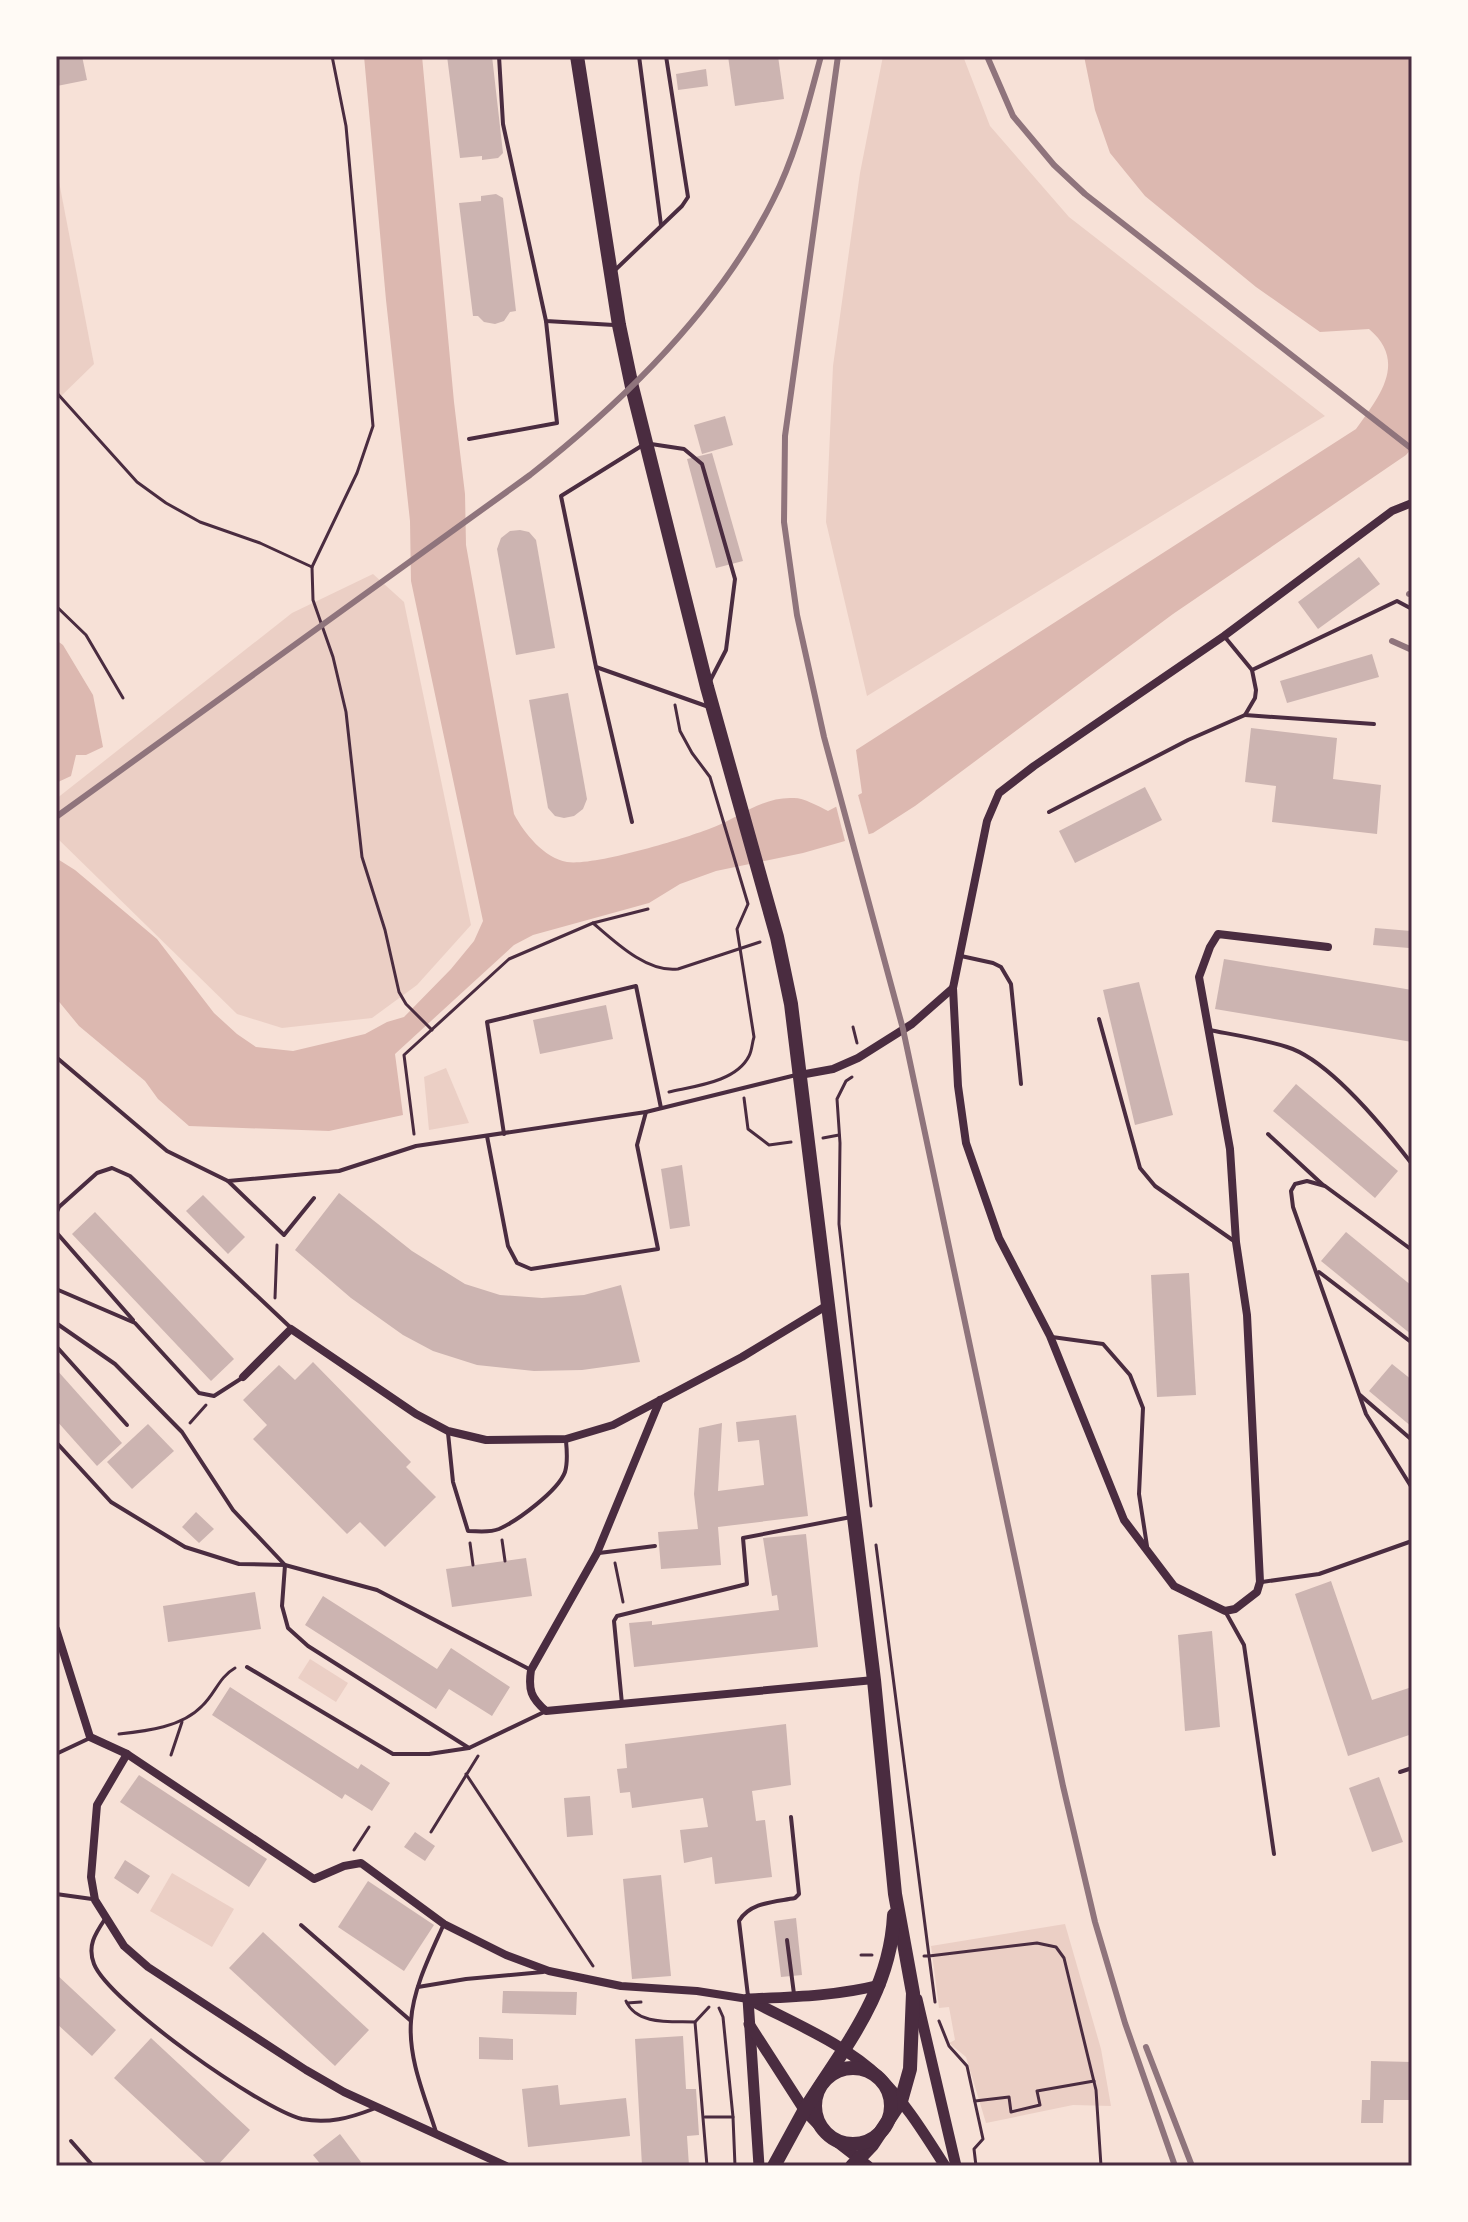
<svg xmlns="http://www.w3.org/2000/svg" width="1468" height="2222" viewBox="0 0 1468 2222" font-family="'Work Sans',sans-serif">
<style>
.green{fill:#ebcfc5}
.water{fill:#dcb8b0}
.pier{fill:#f7e1d7}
.building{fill:#ccb4b1}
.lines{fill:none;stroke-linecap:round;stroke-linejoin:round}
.path{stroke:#4a2c40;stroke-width:3}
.service{stroke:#4a2c40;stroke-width:4}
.minor{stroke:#4a2c40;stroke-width:8}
.tertiary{stroke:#4a2c40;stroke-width:11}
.primary{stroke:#4a2c40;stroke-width:14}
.rail{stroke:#8f747c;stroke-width:6}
.neatline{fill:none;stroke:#4a2c40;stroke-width:3}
</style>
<rect width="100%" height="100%" fill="#f7e1d7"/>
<!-- green -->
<g class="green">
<path d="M883,56H963L990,126L1069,217L1325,416L867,696L826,522L833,366L860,173Z"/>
<path d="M56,166L94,364L56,401Z"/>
<path d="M373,574L404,602L471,925L417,985L372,1018L282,1028L237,1014L56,837V799L292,613Z"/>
<path d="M446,1068L469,1123L429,1130L424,1077Z"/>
<path d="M310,1659L348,1683L336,1702L298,1678Z"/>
<path d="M172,1873L234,1909L212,1947L150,1911Z"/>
<path d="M1065,1924L1101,2049L1111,2106L1073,2105L986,2123L966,2057L949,2043L955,2040L949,2007L939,2008L931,1946Z"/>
</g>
<!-- water -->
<g class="water">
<path d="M364,56H422L454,402L465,494L466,545L514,814C524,833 544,858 567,862C594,866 680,840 709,829C737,819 762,796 794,798C804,798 818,806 828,811L862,793L856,750L1356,429C1379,397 1408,362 1369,329L1320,332L1256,287L1145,196L1110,153L1095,110L1084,56H1412V448L1406,455L1173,614L915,806L873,833L803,853L716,871L680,884L649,903L533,935L514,945L395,1054L403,1115L329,1131L189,1126L158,1099L145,1081L79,1026L56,998V858L75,870L157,939L214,1013L237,1034L256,1047L293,1051L365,1034L387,1022L404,1017L451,969L474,941L483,921L411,581L410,521L386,300Z"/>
<path d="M56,640L63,645L93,695L103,747L86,755H76L71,776L56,783Z"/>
</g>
<!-- pier -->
<path class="pier" d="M857,791L870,839L846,845L835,802Z"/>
<!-- building -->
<g class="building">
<path d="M56,56H82L87,80L57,86Z"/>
<path d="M447,56H492L503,153L498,158L482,160V156L460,158Z"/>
<path d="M728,56H778L784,99L735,106Z"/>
<path d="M706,69L708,86L678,90L676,74Z"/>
<path d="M496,194L503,198L516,311L510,312L504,321L495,324L484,322L478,316H473L459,203L481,201V196Z"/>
<path d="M725,416L733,445L702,454L694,425Z"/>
<path d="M712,453L743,561L716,568L687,459Z"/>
<path d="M520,530L529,532L536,540L555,648L516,655L497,549L501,538L510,531Z"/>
<path d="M1359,557L1380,584L1318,629L1298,602Z"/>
<path d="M1372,654L1379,677L1287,703L1280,681Z"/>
<path d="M568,693L587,799L583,809L574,816L564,818L555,816L548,808L529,700Z"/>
<path d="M1251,728L1337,738L1333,779L1381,785L1377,834L1272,822L1276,786L1245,782Z"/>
<path d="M1145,787L1162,820L1075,863L1059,831Z"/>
<path d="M1375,928L1411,931L1409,948L1373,945Z"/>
<path d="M1224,959L1412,990V1042L1215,1009Z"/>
<path d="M1139,982L1173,1115L1135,1125L1103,990Z"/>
<path d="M606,1005L613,1039L540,1054L533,1020Z"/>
<path d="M1296,1084L1398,1171L1375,1198L1273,1111Z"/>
<path d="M682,1165L690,1226L670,1229L661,1169Z"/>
<path d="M339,1193L412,1251L465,1284L500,1295L542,1298L584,1295L621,1285L640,1362L582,1370L534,1371L477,1365L433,1351L403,1335L351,1298L295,1250Z"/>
<path d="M203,1195L245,1237L228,1254L186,1211Z"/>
<path d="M95,1212L234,1359L211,1381L72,1234Z"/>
<path d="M1346,1232L1412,1286V1335L1321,1261Z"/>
<path d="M1189,1273L1196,1395L1157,1397L1151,1275Z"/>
<path d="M313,1362L411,1462L406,1467L436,1497L385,1547L360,1522L347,1534L253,1439L267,1425L243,1400L279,1365L295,1380Z"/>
<path d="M1392,1364L1412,1380V1427L1369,1391Z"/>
<path d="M56,1369L122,1443L97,1466L56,1420Z"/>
<path d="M796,1415L808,1516L718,1527L721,1565L661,1569L658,1532L698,1529L694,1494L699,1428L722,1423L718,1491L764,1485L759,1440L738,1442L736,1422Z"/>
<path d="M148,1424L174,1451L132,1489L107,1462Z"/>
<path d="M196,1512L214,1529L199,1543L182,1527Z"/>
<path d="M806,1534L818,1647L634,1667L629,1623L652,1621V1625L779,1610L777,1595L772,1596L763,1538Z"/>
<path d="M526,1558L532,1596L452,1607L446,1569Z"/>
<path d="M1331,1581L1372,1700L1412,1687V1734L1348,1756L1295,1594Z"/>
<path d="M255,1592L261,1629L168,1642L163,1606Z"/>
<path d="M323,1596L437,1669L451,1648L510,1687L492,1716L449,1689L436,1709L305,1625Z"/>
<path d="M1212,1631L1220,1727L1185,1731L1178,1635Z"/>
<path d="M230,1687L358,1769L361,1764L390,1783L372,1811L345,1794L342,1799L212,1715Z"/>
<path d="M786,1724L791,1785L752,1791L756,1821L765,1820L772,1877L715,1884L712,1857L684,1863L680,1830L708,1827L703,1798L632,1808L630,1792L620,1793L617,1769L627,1768L625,1744Z"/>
<path d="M139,1775L267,1859L249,1887L120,1802Z"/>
<path d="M1379,1777L1403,1842L1372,1852L1349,1788Z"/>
<path d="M590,1796L593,1835L567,1837L564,1798Z"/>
<path d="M415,1832L435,1846L425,1861L404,1847Z"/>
<path d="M125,1860L150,1876L138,1894L114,1878Z"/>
<path d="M661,1875L671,1976L632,1979L623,1879Z"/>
<path d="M368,1881L434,1925L404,1971L338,1927Z"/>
<path d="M796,1918L802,1975L781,1977L774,1921Z"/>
<path d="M263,1932L369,2030L335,2066L229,1968Z"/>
<path d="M56,1974L116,2030L92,2056L56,2023Z"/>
<path d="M503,1991L577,1992L576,2015L502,2013Z"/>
<path d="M683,2036L686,2089H696L699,2135L687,2136L689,2166H642L635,2039Z"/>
<path d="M479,2037L513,2039V2060L479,2059Z"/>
<path d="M151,2038L250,2130L217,2166H209L114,2078Z"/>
<path d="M1371,2061L1412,2062V2100H1384L1383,2123H1361L1362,2100H1370Z"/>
<path d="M558,2085L560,2105L626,2098L630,2136L528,2147L522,2089Z"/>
<path d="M340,2134L361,2162L356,2166H322L313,2155Z"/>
</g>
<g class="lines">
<!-- path -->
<g class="path">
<path d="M332,56L346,126L373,426L357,473L312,567L313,600L333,657L346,712L362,857L385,930L399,992L406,1004L432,1030"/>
<path d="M56,392L137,482L166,503L200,522L260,543L312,567"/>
<path d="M56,606L86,635L123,698"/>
<path d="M593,923L648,909"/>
<path d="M853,1027L857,1043"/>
<path d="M852,1077L846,1081L837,1099L840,1143L839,1224L871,1506"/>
<path d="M669,1092C695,1086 736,1082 749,1056C752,1051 752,1043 754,1037L737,929L748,904L710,777L692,753L680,731L675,705"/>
<path d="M744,1098L748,1129L769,1145L791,1142"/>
<path d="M414,1134L404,1055L509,959L593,923C615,942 647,973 678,969L760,942"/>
<path d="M823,1138L839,1135"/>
<path d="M275,1298L277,1245"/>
<path d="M190,1423L206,1405"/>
<path d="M502,1540L505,1561"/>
<path d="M470,1543L473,1565"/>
<path d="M876,1545L929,1956H924"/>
<path d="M615,1563L623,1602"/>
<path d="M119,1734C147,1731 182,1727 202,1706C215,1694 219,1677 235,1668"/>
<path d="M171,1755L182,1722"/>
<path d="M466,1774L593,1966"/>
<path d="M431,1832L478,1756"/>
<path d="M354,1850L369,1827"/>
<path d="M861,1955H872"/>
<path d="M626,2001C637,2026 672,2021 695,2022L707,2166"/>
<path d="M935,2002L929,1956L1037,1943L1056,1947L1064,1958L1096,2090L1101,2166"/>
<path d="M627,2003L641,2002"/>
<path d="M719,2008L723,2017L733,2117L735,2166"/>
<path d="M939,2021L949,2046L967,2066L983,2139L974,2149L976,2166"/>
<path d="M695,2022L709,2007"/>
<path d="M975,2101L1009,2097L1011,2112L1040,2105L1037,2091L1094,2081"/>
<path d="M705,2117H733"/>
</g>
<!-- service -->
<g class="service">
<path d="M499,56L503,124L546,321L614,325"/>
<path d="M639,56L661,225"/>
<path d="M613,272L682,206L688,197L666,56"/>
<path d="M469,439L557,423L546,321"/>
<path d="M651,444L684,449L702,464L735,579L726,650L710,681"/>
<path d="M643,445L561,496L596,667L709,707"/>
<path d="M1224,636L1252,670L1397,601L1412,609"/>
<path d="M596,667L632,822"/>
<path d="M1245,715L1374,724"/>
<path d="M1049,812L1188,740L1245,715L1255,698L1256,690L1252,670"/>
<path d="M961,956L993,963L1001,967L1011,984L1021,1084"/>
<path d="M1099,1019L1140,1168L1155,1186L1234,1241"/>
<path d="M1209,1030C1235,1035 1262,1039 1287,1047C1330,1060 1385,1129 1412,1164"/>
<path d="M56,1057L167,1151L228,1181L339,1171L416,1146L646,1112"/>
<path d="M504,1134L487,1022L636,986L661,1108"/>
<path d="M1268,1134L1323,1185"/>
<path d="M487,1136L508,1246L517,1263L531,1269L658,1249L637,1145L646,1112L796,1075"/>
<path d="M228,1181L284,1235L314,1198"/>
<path d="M56,1214L59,1207L97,1173L112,1168L130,1176L290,1327"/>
<path d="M56,1232L133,1320"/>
<path d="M1412,1250L1325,1186L1307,1181L1295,1184L1291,1191L1293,1207L1366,1414L1412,1488"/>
<path d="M1319,1272L1411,1342"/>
<path d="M56,1289L135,1323L199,1393L214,1396L242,1378"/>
<path d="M56,1323L115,1364L182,1432L233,1510L285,1565L282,1606L288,1628L308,1646L469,1748"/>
<path d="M1052,1337L1103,1344L1130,1375L1143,1408L1139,1494L1147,1546"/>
<path d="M56,1346L127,1425"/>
<path d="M1360,1395L1412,1440"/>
<path d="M448,1433L453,1482L468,1531C478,1531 489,1533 499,1529C517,1521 558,1491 565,1472C568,1462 567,1451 566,1441"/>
<path d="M56,1442L111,1502L185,1547L239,1564L285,1565L377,1590L529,1669"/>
<path d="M599,1553L655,1546"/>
<path d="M1262,1582L1319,1574L1412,1541"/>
<path d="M1225,1611L1244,1645L1274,1854"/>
<path d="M247,1667L393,1754H429L469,1748L544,1712"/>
<path d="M622,1704L614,1621L617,1616L747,1584L743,1538L851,1517"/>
<path d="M56,1754L90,1738"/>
<path d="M1400,1772L1412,1768"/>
<path d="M56,1894L92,1899"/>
<path d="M105,1919C95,1934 87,1946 94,1964C109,2002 261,2109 302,2119C328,2124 350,2118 373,2109"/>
<path d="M301,1925L411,2021"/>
<path d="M787,1940L794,1994"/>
<path d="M418,1987L466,1979L543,1972"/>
<path d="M748,1996L739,1921C750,1902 775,1902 795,1898L799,1894L791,1817"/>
<path d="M436,2132C425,2097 408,2059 411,2021C413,1989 430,1955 443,1926"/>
<path d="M71,2141L93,2166"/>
</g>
<!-- minor -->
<g class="minor">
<path d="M953,988L958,1086L966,1143L999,1238L1050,1336L1124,1520L1174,1586L1225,1611L1235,1609L1257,1592L1260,1582L1247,1315L1236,1242L1230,1149L1199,977L1210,947L1218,934L1328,947"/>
<path d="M800,1075L833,1069L858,1058L912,1024L953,988L987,821L999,793L1034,766L1224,636L1392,511L1412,503"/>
<path d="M243,1377L291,1329L416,1414L448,1431L486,1440L566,1439L613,1425L742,1357L826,1306"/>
<path d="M660,1400L597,1553L531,1670C528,1690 531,1698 546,1711L874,1680"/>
<path d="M56,1629L90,1737L127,1754L314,1879L344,1866L361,1863L444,1924L506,1955L549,1971L621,1986L697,1991L748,1999"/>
<path d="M127,1754L97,1805L91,1877L95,1900L124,1946L148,1967L306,2070L344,2092L506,2166"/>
</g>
<!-- tertiary -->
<g class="tertiary">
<path d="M748,1999C789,2021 846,2044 879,2077C906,2103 925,2135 945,2166"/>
<path d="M748,1999L759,2166"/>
<path d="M748,1999C793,1997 836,1996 880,1985"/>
<path d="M917,1999L956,2166"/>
<path d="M749,2024L805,2111L828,2135L868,2166"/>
</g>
<!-- primary -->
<g class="primary">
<path d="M577,56L619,325L632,387L707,687L777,937L791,1004L874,1680L895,1894L913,1993L910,2069L901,2101L872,2145L852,2166"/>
<circle cx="853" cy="2106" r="38"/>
<path d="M774,2166C784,2148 794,2129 804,2111C844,2047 890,1994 894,1915"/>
</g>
<!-- rail -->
<g class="rail">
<path d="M838,56L785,436L784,522L797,615L824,737L903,1029L1063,1786L1095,1922L1125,2023L1175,2166"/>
<path d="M987,56L1013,116L1054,165L1085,194L1412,449"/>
<path d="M1409,594L1412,595"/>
<path d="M1392,641L1412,650"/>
<path d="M56,817L530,475C623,402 720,307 773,200C796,155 808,104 821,56"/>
<path d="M1146,2047L1192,2166"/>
</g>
</g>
<!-- border -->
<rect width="1468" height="2222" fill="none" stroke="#fffaf5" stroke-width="116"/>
<rect x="58" y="58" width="1352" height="2106" class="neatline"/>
</svg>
